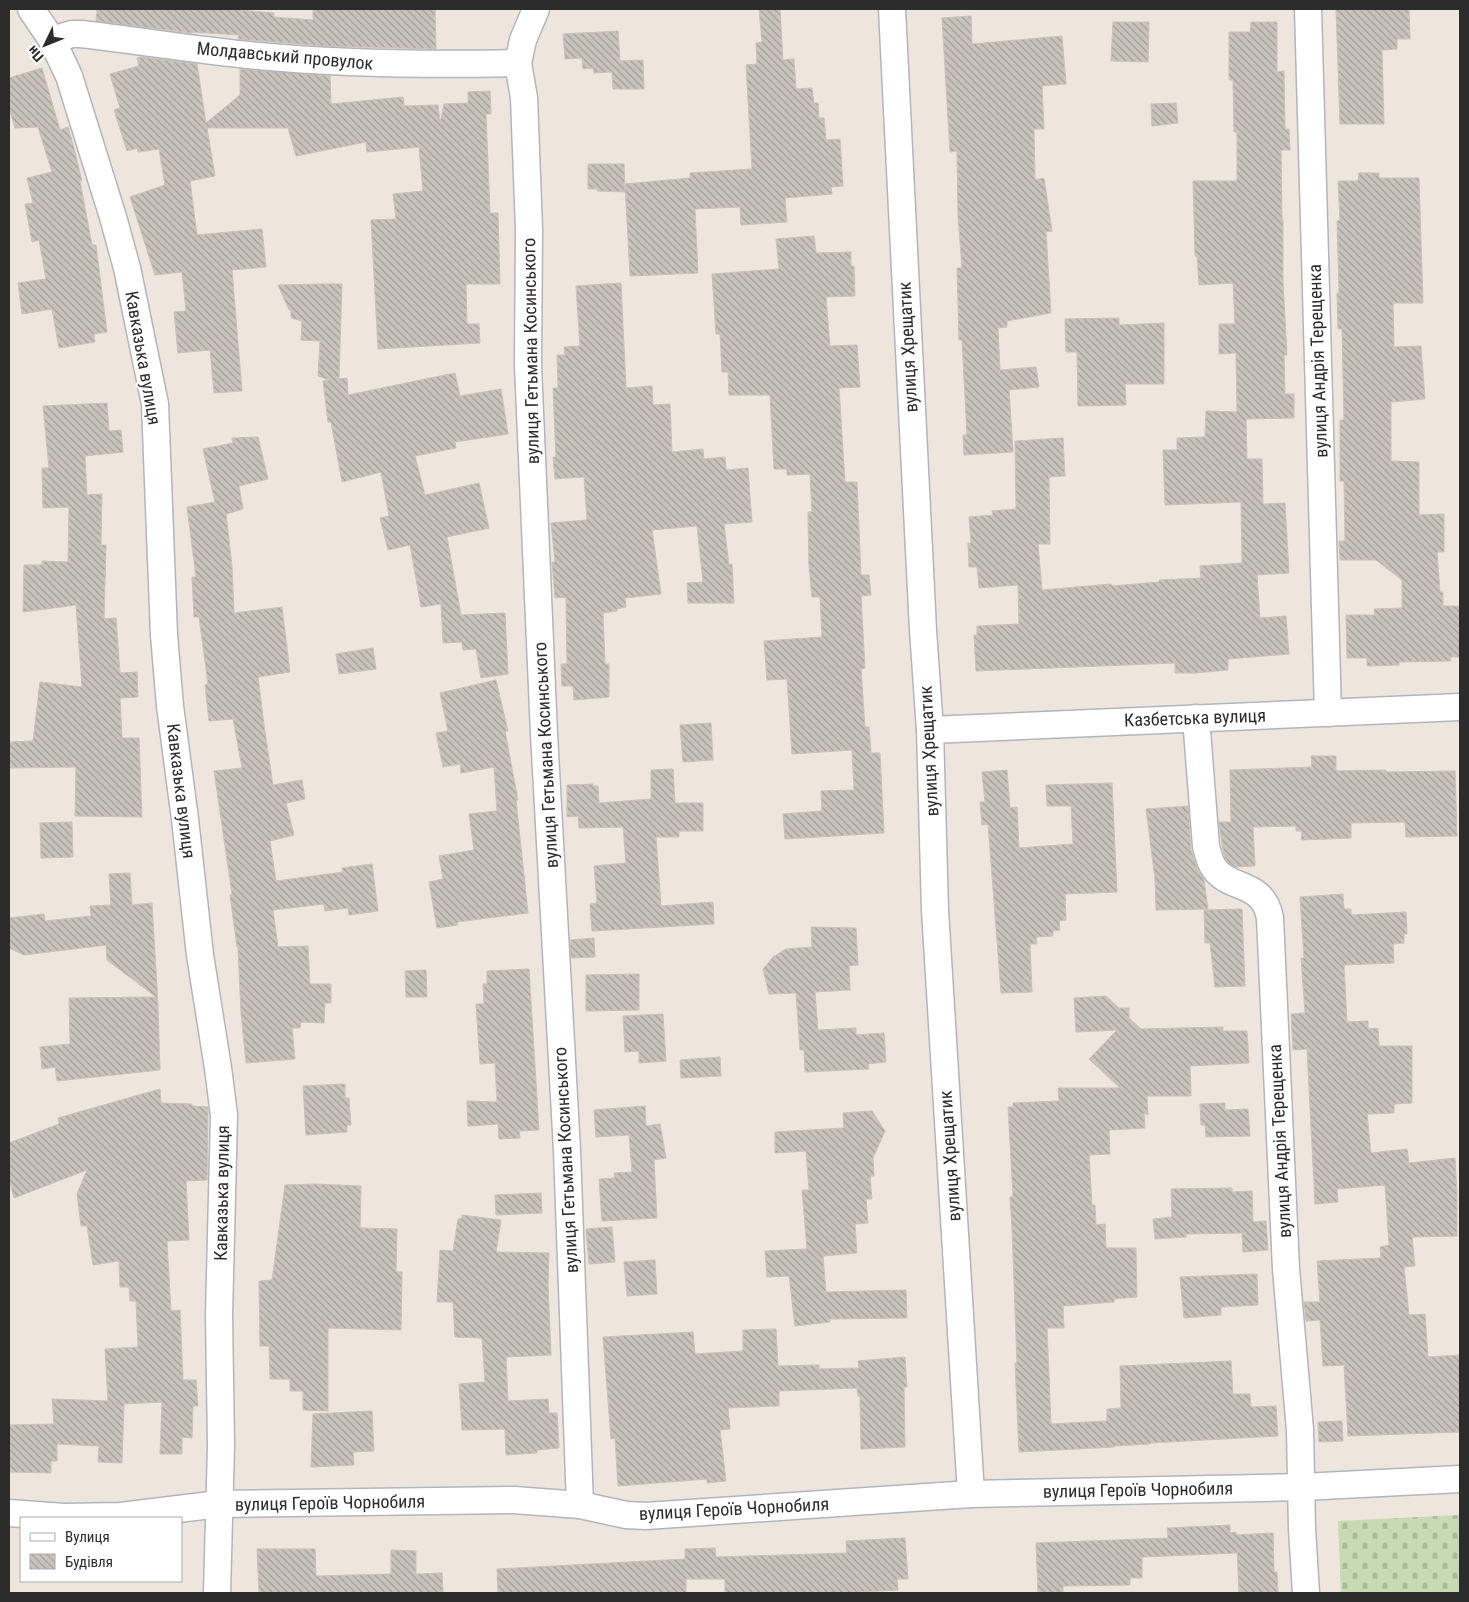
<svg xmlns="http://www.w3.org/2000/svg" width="1469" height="1602" viewBox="0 0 1469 1602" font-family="'Roboto Condensed',sans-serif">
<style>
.cemetery{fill:url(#cemetery-stones)}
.building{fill:url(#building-back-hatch);stroke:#cac2b6}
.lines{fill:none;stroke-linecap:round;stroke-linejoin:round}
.street-casing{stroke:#b1b5c0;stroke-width:29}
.street{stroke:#fff;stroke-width:26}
.labels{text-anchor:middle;stroke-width:4;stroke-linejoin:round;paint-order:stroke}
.street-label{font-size:18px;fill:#2c2c2c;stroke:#fff}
</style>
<defs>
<pattern id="cemetery-stones" width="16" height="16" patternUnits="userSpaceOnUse" patternTransform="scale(1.25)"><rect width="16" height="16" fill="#c8dab3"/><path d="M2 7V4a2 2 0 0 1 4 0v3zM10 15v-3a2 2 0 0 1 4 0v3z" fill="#acbb9a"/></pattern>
<pattern id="building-back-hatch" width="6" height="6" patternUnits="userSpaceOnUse" patternTransform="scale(1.25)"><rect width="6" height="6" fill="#c9c4bb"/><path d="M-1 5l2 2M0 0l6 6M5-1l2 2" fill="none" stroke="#a39f98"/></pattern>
</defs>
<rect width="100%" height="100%" fill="#eee6dd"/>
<!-- cemetery -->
<path class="cemetery" d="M1460,1515V1593H1341L1338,1521Z"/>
<!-- building -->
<g class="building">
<path d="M97,9H227L274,13V17L313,20V9H435L436,49L324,46L238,39L239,35L192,32V33L96,21Z"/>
<path d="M759,9H780L783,60L794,59L796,89L812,88L814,103H818L819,118H824L826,140L840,139L843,186L831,187L832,194L785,198L787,222L741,225L740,207L695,209L698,273L630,276L625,184L690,178V173L752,169L746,65L757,64L756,43L762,42Z"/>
<path d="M1336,9H1409L1410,39H1397V49L1382,50L1384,124H1340Z"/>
<path d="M971,16L972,44L1062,36L1066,84L1042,86L1044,129H1034L1035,180L1044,178L1052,231L1046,232L1051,313L1007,321V327L998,328L1000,370L1036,367L1039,387L1009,390L1013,452L964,455L963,435H967L962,340H959L957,268H962L958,215L957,151L950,152L942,18Z"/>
<path d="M1113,22H1149L1148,62L1111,61Z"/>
<path d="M1251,22H1277V72L1284,71L1285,129H1289L1290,150H1281L1282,219H1283V282L1287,355H1284L1285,394H1294V418L1246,419L1247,459H1262L1263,504L1285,503L1289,573L1257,575L1260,618L1286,616L1289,654L1228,659V670L1195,673H1175V663L976,671L974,635H977V626L1019,624L1018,585L979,588L977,567H969L968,543H971L969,517L993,515L992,511L1016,509L1015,441L1063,438L1065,476L1049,477L1050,544H1038L1042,590L1111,584L1112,586L1159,582V580L1201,578L1200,566L1242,563L1241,502L1165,505L1163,450H1177V438L1205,437L1206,411L1237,412L1236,353L1219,354V324H1235L1233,283L1199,285L1197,256H1195L1193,181H1237V132H1234L1233,80H1229V32H1250Z"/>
<path d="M618,31L620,61L643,60L644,89H613L612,72L594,73L593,68L583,69L582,58L565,59L563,34Z"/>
<path d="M141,57L197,64L206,123L240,95V69L330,76L331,104L403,97L404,106L438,105L440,123L444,104L468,103V92L490,91L491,114H486L490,213H498L500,284H466L467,324H479L480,343L378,349L371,220L396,219L393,194L423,191L419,147L367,152L366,142L296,156L288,128H207L215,176L190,181L197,235L262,229L266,267L232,270L242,391L214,393L210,350L178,353L174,312L186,311L182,272L155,275L130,197L165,185L159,149L138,152L137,148L127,151L114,110L120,108L110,74L139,66L137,58Z"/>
<path d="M42,68L60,130L68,127L75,152L82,181H80L92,245H96L107,332L94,334L95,342L59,348L52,309L22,314L18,283L46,279L39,240L32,242L25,204L33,203L27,178L52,172L38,127L15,128L9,108V78Z"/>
<path d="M1176,103L1178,123L1152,126L1151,104Z"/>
<path d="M588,164H624L625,192L597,191V189H588Z"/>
<path d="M1359,173H1379V178H1419L1423,303H1393L1394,347L1421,346L1425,399L1391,402V461L1419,462V515L1444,514V552H1437L1440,592H1443V606H1460V657H1450L1451,661L1399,662V665L1367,666V658H1347L1346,615H1375L1374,609L1402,608V580L1376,560H1340L1339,541H1345L1344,481H1340V420H1344L1342,329H1338L1337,293H1339L1337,221L1340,220L1338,181H1358Z"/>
<path d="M814,236L816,253L851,252V266H854L855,296L826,297L830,346L857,345L860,387L839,388L845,482H857L861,575H869L871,595L861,596L865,668L861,669L865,727H869L871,753H880L884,833L785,839L783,814L822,811L821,791L854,790L852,750L792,754L787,679L767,680L764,641L822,637L820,597H812L809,567L808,512H812L810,474L787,475V469H774L770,395H729L728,372H722L720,334H716L712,274L779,269L776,239Z"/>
<path d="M621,283L626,388L652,386L653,405L670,404L672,452L703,449L704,459L725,457L726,470L748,468L752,522L724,524L729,565L732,564L734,603H688L687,583L703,582L697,526L652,530L661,594L625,598L626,607L617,609V611L603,613L605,664H609V697L574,700L573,686H562L561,664H567L566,597L555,598L552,562H555L551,523L587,520L584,477L555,479L553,457H556L553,388H558L557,355H565L564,347L580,346L576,286Z"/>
<path d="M320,284H342L339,379L347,378L348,395L455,373L460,396L501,389L508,434L455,442L456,448L415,456L425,495L479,483L489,528L447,537L461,615L505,613L508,674L481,678L476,649L463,650L462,642L443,643L441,604L421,607L410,545L388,550L380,518L389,516L381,472L342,482L331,422H328L323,381L329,380L318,376L320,341L301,340L302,321L291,318V310H289L278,285Z"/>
<path d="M1119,318V325L1164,323V384H1125L1126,405L1078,406L1077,352H1066L1065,319Z"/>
<path d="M107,403L109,431L121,430L123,452L85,456L87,495L102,494L101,545H106L104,619L116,618L120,673L137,672L138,697L120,698L122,738H139L142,817L75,816L76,767L9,768V742L33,741L40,682L82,687L76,605L23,612L24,565H42V561L68,562L69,507L43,508L42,468H49L43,406Z"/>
<path d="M258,437L268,479L239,486L243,509L226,514L232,566L234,613L282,607L290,672L258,677L264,725L273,785L302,780L305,799L286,803L294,835L270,841L276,881L343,872L342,868L372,864L378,911L349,915L348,908L325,911L324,904L273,910L278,947L308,946L310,984H331V1003H325L324,1023L301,1022L300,1028H292L295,1059L246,1063L241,1013L238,947H237L230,895L232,894L214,771L242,768L233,719L209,721L205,685L208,684L199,617H194L192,577H196L187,507L215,502L203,449L233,443L232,438Z"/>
<path d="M373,648L376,669L339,674L336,654Z"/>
<path d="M496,680L508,731H505L518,800H516L528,913L457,922L458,925L437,928L429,882L443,879L439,856L474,850L469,814L497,811L494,767L461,773L460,764L443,767L436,733L448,731L440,693Z"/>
<path d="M711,723L713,760L683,762L680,725Z"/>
<path d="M1311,756H1336V771L1386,770V772L1455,771L1457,836L1406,837L1405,822L1351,823V838L1301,840L1302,831H1296V826L1253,827L1255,866L1235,867L1230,864L1225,858L1223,850L1219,822H1231L1230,770L1312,767Z"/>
<path d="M673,769L675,803H703V831H679V837H656L661,906L713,902L714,924L592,931L590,904L597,903L594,866L626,863L623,827L579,828L578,816L567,817V785L593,784V786H598L599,803L651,799V770Z"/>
<path d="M1007,770L1010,808L1017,807L1019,848L1073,844L1071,806H1047L1046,785L1112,783L1117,892L1065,894L1066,920L1059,921L1060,930L1053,931V936L1036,937L1037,944H1030L1032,992L1001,993L988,824L982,825L980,802H985L982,772Z"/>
<path d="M1188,806L1191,850L1197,868L1204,880L1208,909L1156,910L1155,879L1146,809Z"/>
<path d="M72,822L73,857L41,858L40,823Z"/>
<path d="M130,873L132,905L152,903L158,1004L160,1070L57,1081L55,1067L42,1069L40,1047L70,1044L69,998L156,997L107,960L106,945L24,955L9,948V918L44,914L45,921L91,916L90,906L111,905L109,874Z"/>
<path d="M1343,894L1344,909H1351V915L1406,912L1407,934H1404V943L1393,944L1394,963L1344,965L1347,1022L1368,1021V1029L1378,1028L1379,1046H1412V1103L1394,1104V1113L1367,1114L1371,1153L1407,1149L1409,1163L1455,1158L1457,1193V1236L1412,1237L1415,1266L1404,1267L1409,1315L1425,1314L1428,1357L1460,1355V1432L1348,1436L1344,1365L1323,1366L1320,1320L1306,1321L1304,1302H1320L1317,1261L1381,1258L1380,1247L1389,1245L1385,1185L1337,1189L1338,1202L1315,1204L1307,1049L1293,1050L1291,1014L1305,1013L1301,958H1304L1300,897Z"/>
<path d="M1242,909L1245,986L1215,987L1210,943H1205L1204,910Z"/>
<path d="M811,927L856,928L858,965L849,966L850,990L815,992L818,1030L856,1028V1035L884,1033L886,1062L868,1064L869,1069L805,1072L804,1050H800L796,993L769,994L763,969L773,957L786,949L812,947Z"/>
<path d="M594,938L595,957L571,958L570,940Z"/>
<path d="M529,969L539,1130L519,1131L520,1138L499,1139L498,1124L468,1126L467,1101L497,1102L495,1063L480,1064L476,1004H484L483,984H487V971Z"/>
<path d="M426,970L427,997H406L405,971Z"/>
<path d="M639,974V1010L586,1011V975Z"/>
<path d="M1106,996L1119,1008H1129V1018L1141,1029L1223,1027V1031H1247L1249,1063L1190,1066L1191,1096H1147L1148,1115L1144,1113L1145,1128L1109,1130L1110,1154L1089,1155L1092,1205H1095L1096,1225L1105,1224L1106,1248H1136L1137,1297L1114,1299V1302L1063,1306L1064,1328H1047L1051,1424L1107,1421V1409L1121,1408L1120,1366L1231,1361L1233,1394H1250L1251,1407L1276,1406L1278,1436L1150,1443V1444L1114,1446V1447L1019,1452L1015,1363H1017L1012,1228L1010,1197H1013L1008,1107H1013V1103L1059,1101L1058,1088H1120L1089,1059L1117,1030L1076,1032L1074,998Z"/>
<path d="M663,1014L666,1061L639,1063V1051L625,1052L623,1016Z"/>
<path d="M720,1057L721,1076L681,1078L680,1060Z"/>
<path d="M345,1084V1098H349L351,1125H347V1132L306,1135L303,1086Z"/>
<path d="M160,1089L161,1103L192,1104V1106L208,1107V1111L207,1180L186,1181L189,1240L167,1241L171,1311L180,1310L183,1380H196L198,1406H193L192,1438L182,1437V1454H160L162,1402L124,1404L122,1463L98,1462L99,1446L57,1444V1461H51V1473L9,1472V1425L54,1424L52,1399L108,1401L105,1349L138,1347L136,1301H130L129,1287H120L119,1261L93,1265L87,1226H81L77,1194L87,1170L14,1198L9,1179V1143L59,1124L58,1118Z"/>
<path d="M1225,1103V1110L1248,1109L1250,1136L1206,1137L1205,1125H1201L1200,1104Z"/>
<path d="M645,1106L646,1126L660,1124L666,1158L654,1160L657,1218L602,1221L599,1179L615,1178L614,1173L632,1172L629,1135L596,1137L594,1110Z"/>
<path d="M872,1111L885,1131L873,1158L874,1176H870L872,1199H866L868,1223L855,1224L857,1253L823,1256L826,1292L906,1290L907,1318L830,1319V1322L795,1326L789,1276L767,1277L765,1251L807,1249L802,1190H809L806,1151L775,1153V1132L844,1128L843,1113Z"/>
<path d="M314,1184L361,1186L360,1228L397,1229L396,1272H402L401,1330L328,1328V1411L303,1410V1391H290V1379H270L269,1346H260L259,1281L272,1280L285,1185Z"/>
<path d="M1232,1188V1192L1252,1191L1253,1222L1266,1221L1268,1250L1243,1252L1242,1233L1186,1234V1237L1155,1239L1153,1219L1172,1217L1171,1189Z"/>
<path d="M541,1193L542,1213L496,1215L495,1195Z"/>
<path d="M462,1215L501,1220L496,1252L549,1253L548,1284L551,1355L506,1357L508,1401L548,1399L549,1413H557L559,1448L537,1450V1453L506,1455L505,1429L462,1430L459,1384L485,1382L482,1338L455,1337L453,1302H437L440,1250L453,1251L458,1219L462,1218Z"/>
<path d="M612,1227L615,1262L589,1264L586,1229Z"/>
<path d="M655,1260L657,1294L627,1296L624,1262Z"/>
<path d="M1257,1274L1258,1305L1221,1307V1315L1184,1318L1180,1277Z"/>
<path d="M776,1329L778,1366L819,1365V1369L859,1368L858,1361L905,1357L907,1387H904L905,1447L861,1449L860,1396H858L857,1388L779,1391V1406L728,1408L730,1429L720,1430L726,1481L707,1483V1479L618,1486L615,1438L611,1439L603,1337L693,1332L695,1354L743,1351V1330Z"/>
<path d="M372,1411L374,1451L353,1452L354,1465L311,1467L313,1414Z"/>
<path d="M1342,1421L1343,1441L1319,1442L1318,1422Z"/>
<path d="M1230,1525V1533L1236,1532V1535L1273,1533L1274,1572H1277L1278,1592L1239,1593L1237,1547V1553L1142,1557V1578H1130V1585L1063,1586V1593H1038L1036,1543L1168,1538L1167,1528Z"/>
<path d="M905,1538L908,1579H897L898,1590L839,1593H725V1579H686V1593H498L497,1569L685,1559V1549L715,1548L716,1557L847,1553L846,1541Z"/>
<path d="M257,1549H315L316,1576L391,1574V1550L416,1551V1574L442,1573L443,1593H259Z"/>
</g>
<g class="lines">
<defs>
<g id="street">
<path d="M31,9L52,40L69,76L113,217L127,268L155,404L164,635L170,706L185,819L200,955L218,1068L224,1115L219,1315L221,1446L217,1593"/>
<path d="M536,9L523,40L518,63L524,98L529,229L528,366L544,734L567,1151L580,1505"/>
<path d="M892,9L923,630L930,730L935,910L971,1494"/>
<path d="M1308,9L1328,713"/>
<path d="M52,40L72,34H81C140,41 199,50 258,56C345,64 431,65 518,63"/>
<path d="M1196,718L1206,846C1208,853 1209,861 1214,868C1230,891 1263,880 1270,918L1286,1269L1300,1430L1302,1529L1306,1593"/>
<path d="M930,730L1460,707"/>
<path d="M9,1513L64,1517L121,1516L219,1504L514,1500L580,1505L626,1515L646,1516L971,1494L1302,1487L1460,1479"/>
</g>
</defs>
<!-- street casing -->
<use href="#street" class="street-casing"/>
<!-- street -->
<use href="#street" class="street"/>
</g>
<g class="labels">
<!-- street labels -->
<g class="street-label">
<text transform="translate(285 56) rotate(5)" y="6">Молдавський провулок</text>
<text transform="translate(908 347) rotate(-93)" y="6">вулиця Хрещатик</text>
<text transform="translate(531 351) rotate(-91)" y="6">вулиця Гетьмана Косинського</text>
<text transform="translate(143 358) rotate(80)" y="6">Кавказька вулиця</text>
<text transform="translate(1318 361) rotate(-92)" y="6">вулиця Андрія Терещенка</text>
<text transform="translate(1195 718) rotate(-2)" y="6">Казбетська вулиця</text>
<text transform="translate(929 751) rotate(-93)" y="6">вулиця Хрещатик</text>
<text transform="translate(546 755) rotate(-93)" y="6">вулиця Гетьмана Косинського</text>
<text transform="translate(181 791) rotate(83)" y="6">Кавказька вулиця</text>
<text transform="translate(1280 1141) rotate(-93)" y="6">вулиця Андрія Терещенка</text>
<text transform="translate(950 1156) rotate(-94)" y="6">вулиця Хрещатик</text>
<text transform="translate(566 1160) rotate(-93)" y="6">вулиця Гетьмана Косинського</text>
<text transform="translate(222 1193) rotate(-89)" y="6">Кавказька вулиця</text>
<text transform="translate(1138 1490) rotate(-1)" y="6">вулиця Героїв Чорнобиля</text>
<text transform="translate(330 1503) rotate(-1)" y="6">вулиця Героїв Чорнобиля</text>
<text transform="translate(734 1509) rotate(-3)" y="6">вулиця Героїв Чорнобиля</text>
</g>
</g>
<!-- border -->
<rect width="1469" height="1602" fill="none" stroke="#2c2c2c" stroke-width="20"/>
<!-- legend -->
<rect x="20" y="1517" width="162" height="65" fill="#ffffff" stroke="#ababab"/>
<rect x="30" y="1533" width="25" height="8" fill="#ffffff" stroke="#ababab"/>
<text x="65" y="1542" font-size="15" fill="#2c2c2c">Вулиця</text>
<rect x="30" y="1554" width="25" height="15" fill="url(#building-back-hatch)" stroke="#ababab"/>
<text x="65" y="1567" font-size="15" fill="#2c2c2c">Будівля</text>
<!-- north arrow -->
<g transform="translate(45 45) rotate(227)" stroke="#ffffff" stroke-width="4" paint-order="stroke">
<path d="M0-4L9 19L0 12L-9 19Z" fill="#2c2c2c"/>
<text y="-8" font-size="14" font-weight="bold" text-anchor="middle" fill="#2c2c2c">Пн</text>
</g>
</svg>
